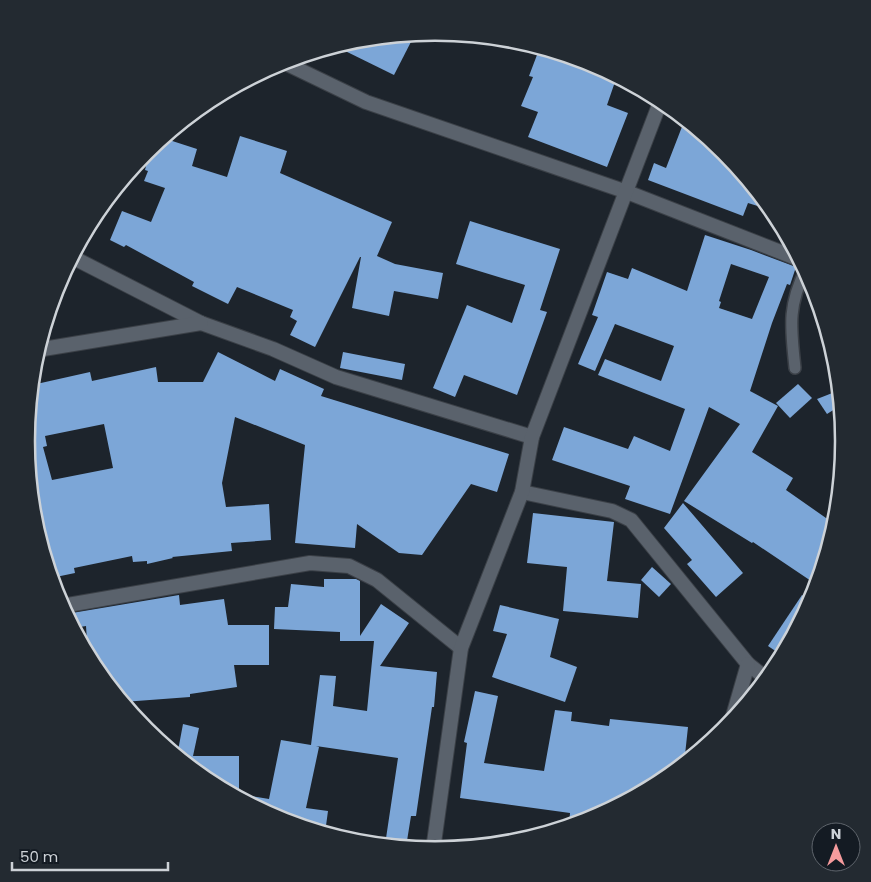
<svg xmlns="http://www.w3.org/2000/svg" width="871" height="882" viewBox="0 0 871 882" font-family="Poppins,sans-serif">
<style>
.building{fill:#7ca6d7;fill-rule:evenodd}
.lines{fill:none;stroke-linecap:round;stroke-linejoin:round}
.service-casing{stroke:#3b4047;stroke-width:14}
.minor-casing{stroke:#3b4047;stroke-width:16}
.service{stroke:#5a626c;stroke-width:11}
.minor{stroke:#5a626c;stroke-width:14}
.rim{fill:none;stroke:#cdd2d7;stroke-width:2.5}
</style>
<rect width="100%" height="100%" fill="#1d242c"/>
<!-- building -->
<g class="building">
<path d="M415,34L394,75L335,46L356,40Z"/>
<path d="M540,47L592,63L617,76L607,105L628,113L607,167L528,137L538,112L521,106L533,77L529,76Z"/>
<path d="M685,119L725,152L774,211L748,203L743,216L648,180L654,163L666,168Z"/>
<path d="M240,136L287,151L280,173L392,222L377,256L395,264L443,273L438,299L394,291L389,316L352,308L361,257H360L315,347L290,335L297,321L290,317L293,310L237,287L228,304L192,286L194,282L126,245L124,247L110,240L122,211L151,222L165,188L144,181L148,171L145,170L147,162L139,160L146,151L163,138L197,149L192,166L227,177Z"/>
<path d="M470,221L560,249L540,310L547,312L517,395L464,375L455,397L433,388L467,305L512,323L525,285L456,264Z"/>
<path d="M705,235L751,250L796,267L790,285L787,284L772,323L750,391L778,406L752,452L793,478L786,490L836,525L817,585L753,542L752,543L684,501L740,424L709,407L670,514L625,499L630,486L552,460L564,427L628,449L634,436L670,451L685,409L598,375L605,359L661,381L674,346L615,324L595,371L578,364L598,317L592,315L607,272L628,279L632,268L687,291ZM731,264L769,277L752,319L719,308L721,302L719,301Z"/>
<path d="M218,352L275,381L280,369L324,389L321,396L509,454L497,492L471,484L422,555L399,553L357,524L355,548L295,543L305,445L235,417L222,483L226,507L269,504L271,540L231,543L232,551L172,557L173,558L147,564V561L133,562L132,556L74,568L75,573L51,578L34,521L26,441L32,385L90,372L92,381L156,367L158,382H203ZM104,424L113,468L52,480L43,447L47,446L45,436Z"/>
<path d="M343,352L405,364L402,380L340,368Z"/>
<path d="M798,384L812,398L790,418L776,403Z"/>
<path d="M840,390L841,405L827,414L817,399Z"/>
<path d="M683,503L743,573L716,597L687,564L692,560L664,528Z"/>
<path d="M533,513L614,522L607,581L641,584L638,618L563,611L567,567L527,563Z"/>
<path d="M652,567L671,584L659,597L641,580Z"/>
<path d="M324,579H356L360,581V636L381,604L409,623L380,666L437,672L434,707H432L416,816H411L406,847L385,845L398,758L316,746L319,747L306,808L328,811L325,833L279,819L208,781L177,756L183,724L199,728L193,756H239V794L269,799L281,740L311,745L320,675L336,676L333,706L367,711L374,641H340V632L274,629L275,607H288L291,584L324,587Z"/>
<path d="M179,595L180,605L224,599L228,625H269V665H234L237,687L190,694V697L123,702L95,668L88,656L86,626L74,628L66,614Z"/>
<path d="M802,595L812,601L783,656L768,646Z"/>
<path d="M500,605L559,619L550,657L577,667L565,702L492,677L507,634L493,631Z"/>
<path d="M475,691L498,696L484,763L544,771L555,710L572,712L571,721L609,726L610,719L688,727L684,764L663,781L592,819L569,826L570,813L460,798L467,743L464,742Z"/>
</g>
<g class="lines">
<defs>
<path id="service" d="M795,368C791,328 787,307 806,269"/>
<g id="minor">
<path d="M283,62L366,102L627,192L801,260"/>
<path d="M72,257L201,323L273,349L336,377L532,437"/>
<path d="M37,350L201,323"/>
<path d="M522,492L612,511L631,520L748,664L767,679"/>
<path d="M62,606L310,563L349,566L377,580L461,648"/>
<path d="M731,723L748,664"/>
<path d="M433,850L461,648L522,492L532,437L661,100"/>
</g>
</defs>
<!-- service casing -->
<use href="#service" class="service-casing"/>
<!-- minor casing -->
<use href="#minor" class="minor-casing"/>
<!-- service -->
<use href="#service" class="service"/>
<!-- minor -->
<use href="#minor" class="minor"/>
</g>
<!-- crop -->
<path d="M0 0H871V882H0ZM35 441a400 400 0 1 1 800 0a400 400 0 1 1-800 0Z" fill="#232a31" fill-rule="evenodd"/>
<path class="rim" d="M35 441a400 400 0 1 1 800 0a400 400 0 1 1-800 0Z"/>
<!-- north arrow -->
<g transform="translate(836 847)"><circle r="24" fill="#141b23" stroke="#5e646b"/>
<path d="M0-4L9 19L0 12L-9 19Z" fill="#f59b9d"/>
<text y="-8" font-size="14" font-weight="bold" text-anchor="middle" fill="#cdd2d7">N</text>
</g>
<!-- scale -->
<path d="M12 862v8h156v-8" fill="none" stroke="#cdd2d7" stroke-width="2.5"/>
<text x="20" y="862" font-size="15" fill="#cdd2d7" stroke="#141b23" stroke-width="4" paint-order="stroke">50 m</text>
</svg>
